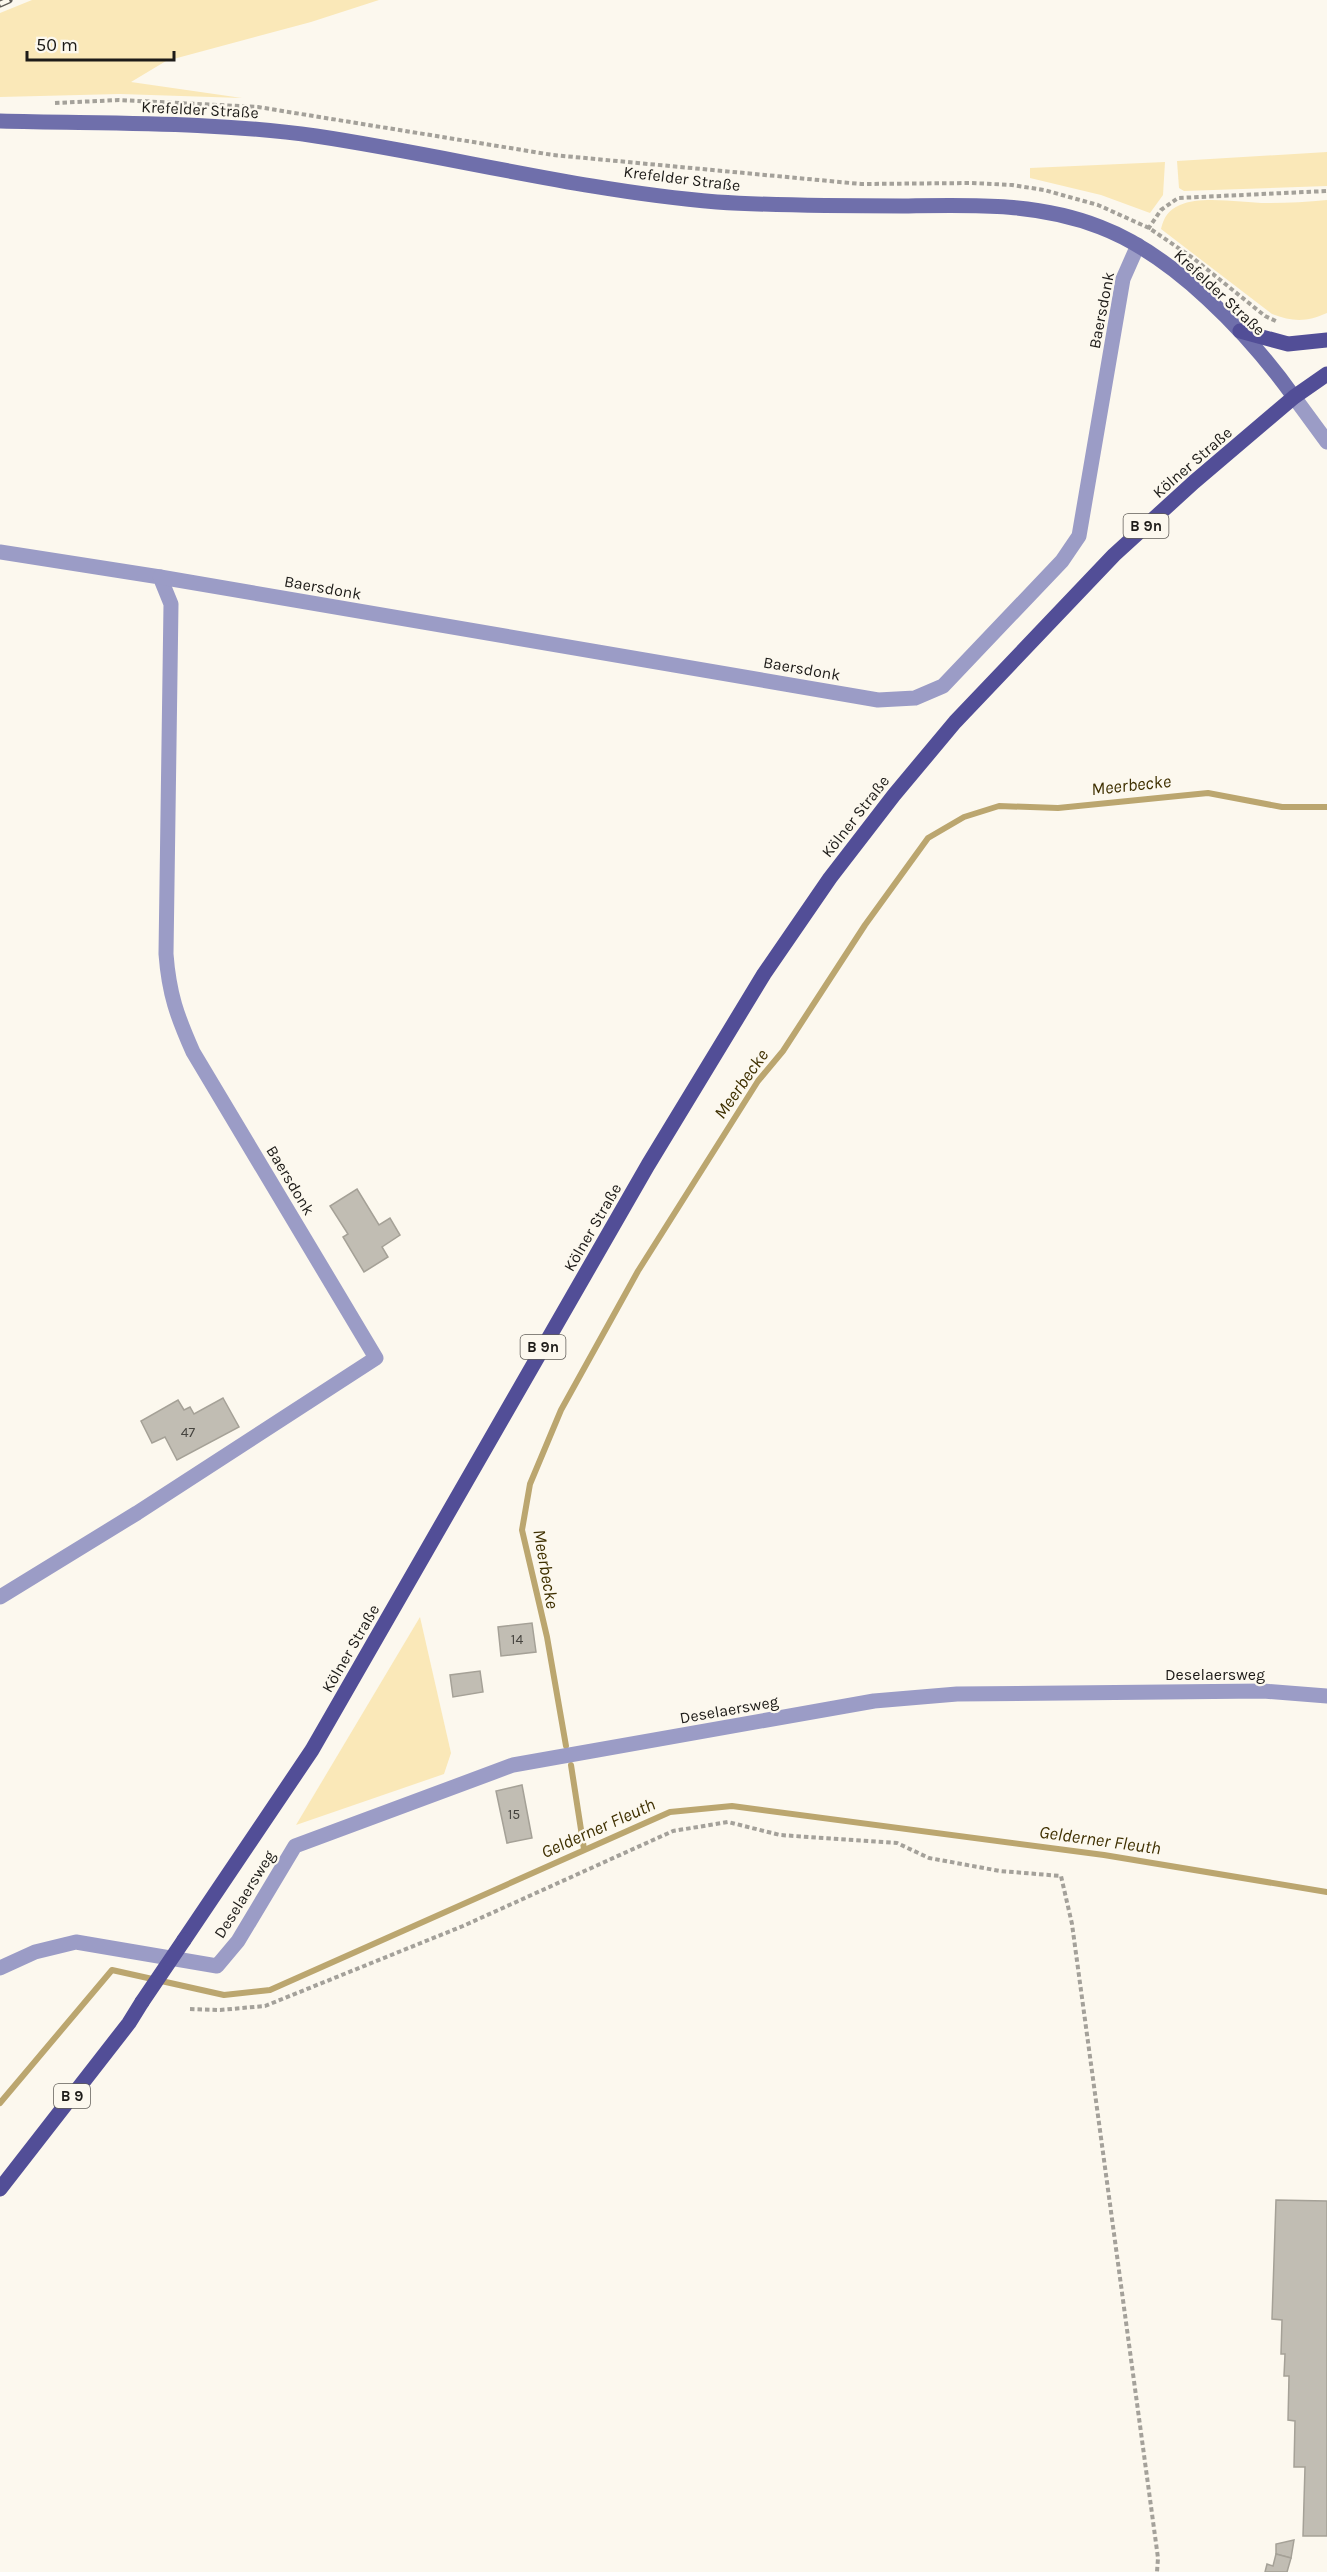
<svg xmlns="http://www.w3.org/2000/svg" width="1327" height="2572" viewBox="0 0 1327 2572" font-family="Karla,sans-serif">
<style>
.green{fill:#fae8b8}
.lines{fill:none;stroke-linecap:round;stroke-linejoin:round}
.stream{stroke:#bba66f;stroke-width:6}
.building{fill:#c1bdb3;stroke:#a5a197;stroke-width:1.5}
.path{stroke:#a4a19a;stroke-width:4;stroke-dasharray:4.5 3;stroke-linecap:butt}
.street{stroke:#9b9cc6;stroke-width:15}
.secondary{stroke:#6f6fab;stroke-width:15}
.primary{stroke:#524e97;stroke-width:15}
.rail-casing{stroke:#5d5a55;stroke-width:7}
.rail{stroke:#fcf8ee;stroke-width:4.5;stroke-dasharray:14;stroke-linecap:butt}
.primary-bridge{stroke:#524e97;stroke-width:15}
.labels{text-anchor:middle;stroke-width:4.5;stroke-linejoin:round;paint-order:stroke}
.number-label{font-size:14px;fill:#46443f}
.shield{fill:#fcf8ee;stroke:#605d58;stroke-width:1.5}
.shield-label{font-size:15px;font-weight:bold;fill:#1d1b18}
.street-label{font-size:16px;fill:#1d1b18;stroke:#fcf8ee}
.water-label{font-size:18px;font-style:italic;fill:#3f3001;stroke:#fcf8ee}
</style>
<rect width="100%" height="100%" fill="#fcf8ee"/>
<!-- green -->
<g class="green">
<path d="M32,0H379L311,22L166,61L131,82L242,98L120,94L0,97V13Z"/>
<path d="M1327,152V186L1184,191L1179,188L1177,161Z"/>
<path d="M1165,162L1163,195L1150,213L1101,195L1030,178V168Z"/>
<path d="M1327,200V313C1307,322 1293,322 1272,314L1161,229C1164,217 1168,210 1180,205C1202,195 1243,203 1267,203C1287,203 1307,202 1327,200Z"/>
<path d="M420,1617L451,1753L444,1774L296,1825Z"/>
</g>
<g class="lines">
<!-- stream -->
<g class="stream">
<path d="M566,1746L547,1637L522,1530L530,1484L561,1410L638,1271L758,1081L783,1051L865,925L928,838L964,817L999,806L1058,808L1208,793L1282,807H1327"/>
<path d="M571,1765L584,1849"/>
<path d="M0,2103L112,1970L224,1995L270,1990L670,1812L732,1806L1104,1855L1327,1892"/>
</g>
</g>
<!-- building -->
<g class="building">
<path d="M357,1189L379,1225L390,1218L400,1235L382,1247L388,1257L364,1272L343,1237L348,1234L330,1206Z"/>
<path d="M223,1398L239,1427L177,1460L165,1437L152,1443L141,1421L178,1400L184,1410L190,1407L194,1414Z"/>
<path d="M532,1623L536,1652L501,1656L498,1627Z"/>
<path d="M480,1671L483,1692L453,1697L450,1675Z"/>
<path d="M522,1785L532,1838L507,1843L496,1791Z"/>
<path d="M1276,2200L1327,2201V2536H1303L1305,2467H1294L1295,2421L1288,2420L1289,2376H1284L1285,2354H1281L1282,2320L1272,2319Z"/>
<path d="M1294,2540L1291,2558L1276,2554V2544Z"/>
<path d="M1276,2554L1291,2558L1287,2572H1265L1267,2564L1273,2566Z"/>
</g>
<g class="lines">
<!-- path -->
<g class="path">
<path d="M55,103L119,100L258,107L553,155L861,184L972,183L1012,185L1044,190L1098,205L1149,228L1193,258L1265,316L1278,322"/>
<path d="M1148,229L1161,210L1178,198L1327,191"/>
<path d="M190,2009L220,2010L265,2006L463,1926L673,1831L728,1822L780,1835L897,1843L929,1858L1000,1871L1061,1876L1072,1924L1158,2558L1157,2572"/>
</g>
<!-- street -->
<g class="street">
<path d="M1294,397L1327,442"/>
<path d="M0,552L160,577L171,604L166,954C169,994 177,1016 193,1052L376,1358L137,1513L0,1597"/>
<path d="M160,577L878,700L915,698L943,686L1062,561L1079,536L1123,279L1138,245"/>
<path d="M0,1968L35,1952L76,1942L217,1966L238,1941L295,1846L513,1765L874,1701L957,1694L1263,1691L1327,1696"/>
</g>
<!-- secondary -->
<path class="secondary" d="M0,121C106,124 211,121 316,136C450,156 582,191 717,202C779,206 841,206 903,206C969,205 1037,202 1100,227C1174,255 1249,334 1294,397"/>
<!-- primary -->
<g class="primary">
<path d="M1240,331L1288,344L1327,340"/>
<path d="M184,1940L312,1750L648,1165L764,974L830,878L894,795L955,722L1114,555L1194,482L1294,397L1327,374"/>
<path d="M0,2189L129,2023L142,2002"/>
</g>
<defs>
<path id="rail" d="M0,4L9,0"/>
</defs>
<!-- rail casing -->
<use href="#rail" class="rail-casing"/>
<!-- rail -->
<use href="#rail" class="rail"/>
<!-- primary-bridge -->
<path class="primary-bridge" d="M142,2002L184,1940"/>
</g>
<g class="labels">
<!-- number labels -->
<g class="number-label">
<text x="188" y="1437">47</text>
<text x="517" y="1644">14</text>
<text x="514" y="1819">15</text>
</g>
<!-- shield labels -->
<g class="shield">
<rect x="1123.5" y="514" width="45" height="24" rx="4.5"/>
<rect x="520.5" y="1335" width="45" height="24" rx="4.5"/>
<rect x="54" y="2084" width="36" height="24" rx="4.5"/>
</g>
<g class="shield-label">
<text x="1146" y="531">B 9n</text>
<text x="543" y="1352">B 9n</text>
<text x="72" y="2101">B 9</text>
</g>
<!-- street labels -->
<g class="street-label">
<text transform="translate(200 109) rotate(3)" y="6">Krefelder Straße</text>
<text transform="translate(682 178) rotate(7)" y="6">Krefelder Straße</text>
<text transform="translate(1220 292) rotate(43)" y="6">Krefelder Straße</text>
<text transform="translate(1101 310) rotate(-79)" y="6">Baersdonk</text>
<text transform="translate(1192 462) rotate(-41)" y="6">Kölner Straße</text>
<text transform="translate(323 587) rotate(10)" y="6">Baersdonk</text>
<text transform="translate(802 668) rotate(10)" y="6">Baersdonk</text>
<text transform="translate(855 816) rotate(-52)" y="6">Kölner Straße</text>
<text transform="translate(291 1180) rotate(59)" y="6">Baersdonk</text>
<text transform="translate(592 1227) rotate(-60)" y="6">Kölner Straße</text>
<text transform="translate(350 1648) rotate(-60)" y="6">Kölner Straße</text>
<text x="1215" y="1680">Deselaersweg</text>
<text transform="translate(729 1709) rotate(-10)" y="6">Deselaersweg</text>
<text transform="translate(244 1894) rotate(-58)" y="6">Deselaersweg</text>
</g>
<!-- water labels -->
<g class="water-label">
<text transform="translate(1131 785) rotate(-6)" y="6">Meerbecke</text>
<text transform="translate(741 1084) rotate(-55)" y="6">Meerbecke</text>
<text transform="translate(546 1569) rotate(80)" y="6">Meerbecke</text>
<text transform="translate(598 1828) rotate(-24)" y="6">Gelderner Fleuth</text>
<text transform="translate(1100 1840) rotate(8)" y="6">Gelderner Fleuth</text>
</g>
</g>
<!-- scale -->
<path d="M27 51v9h147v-9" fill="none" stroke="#1d1b18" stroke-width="3"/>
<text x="36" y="51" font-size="18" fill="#1d1b18" stroke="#fcf8ee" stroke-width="4.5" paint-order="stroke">50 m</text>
</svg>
